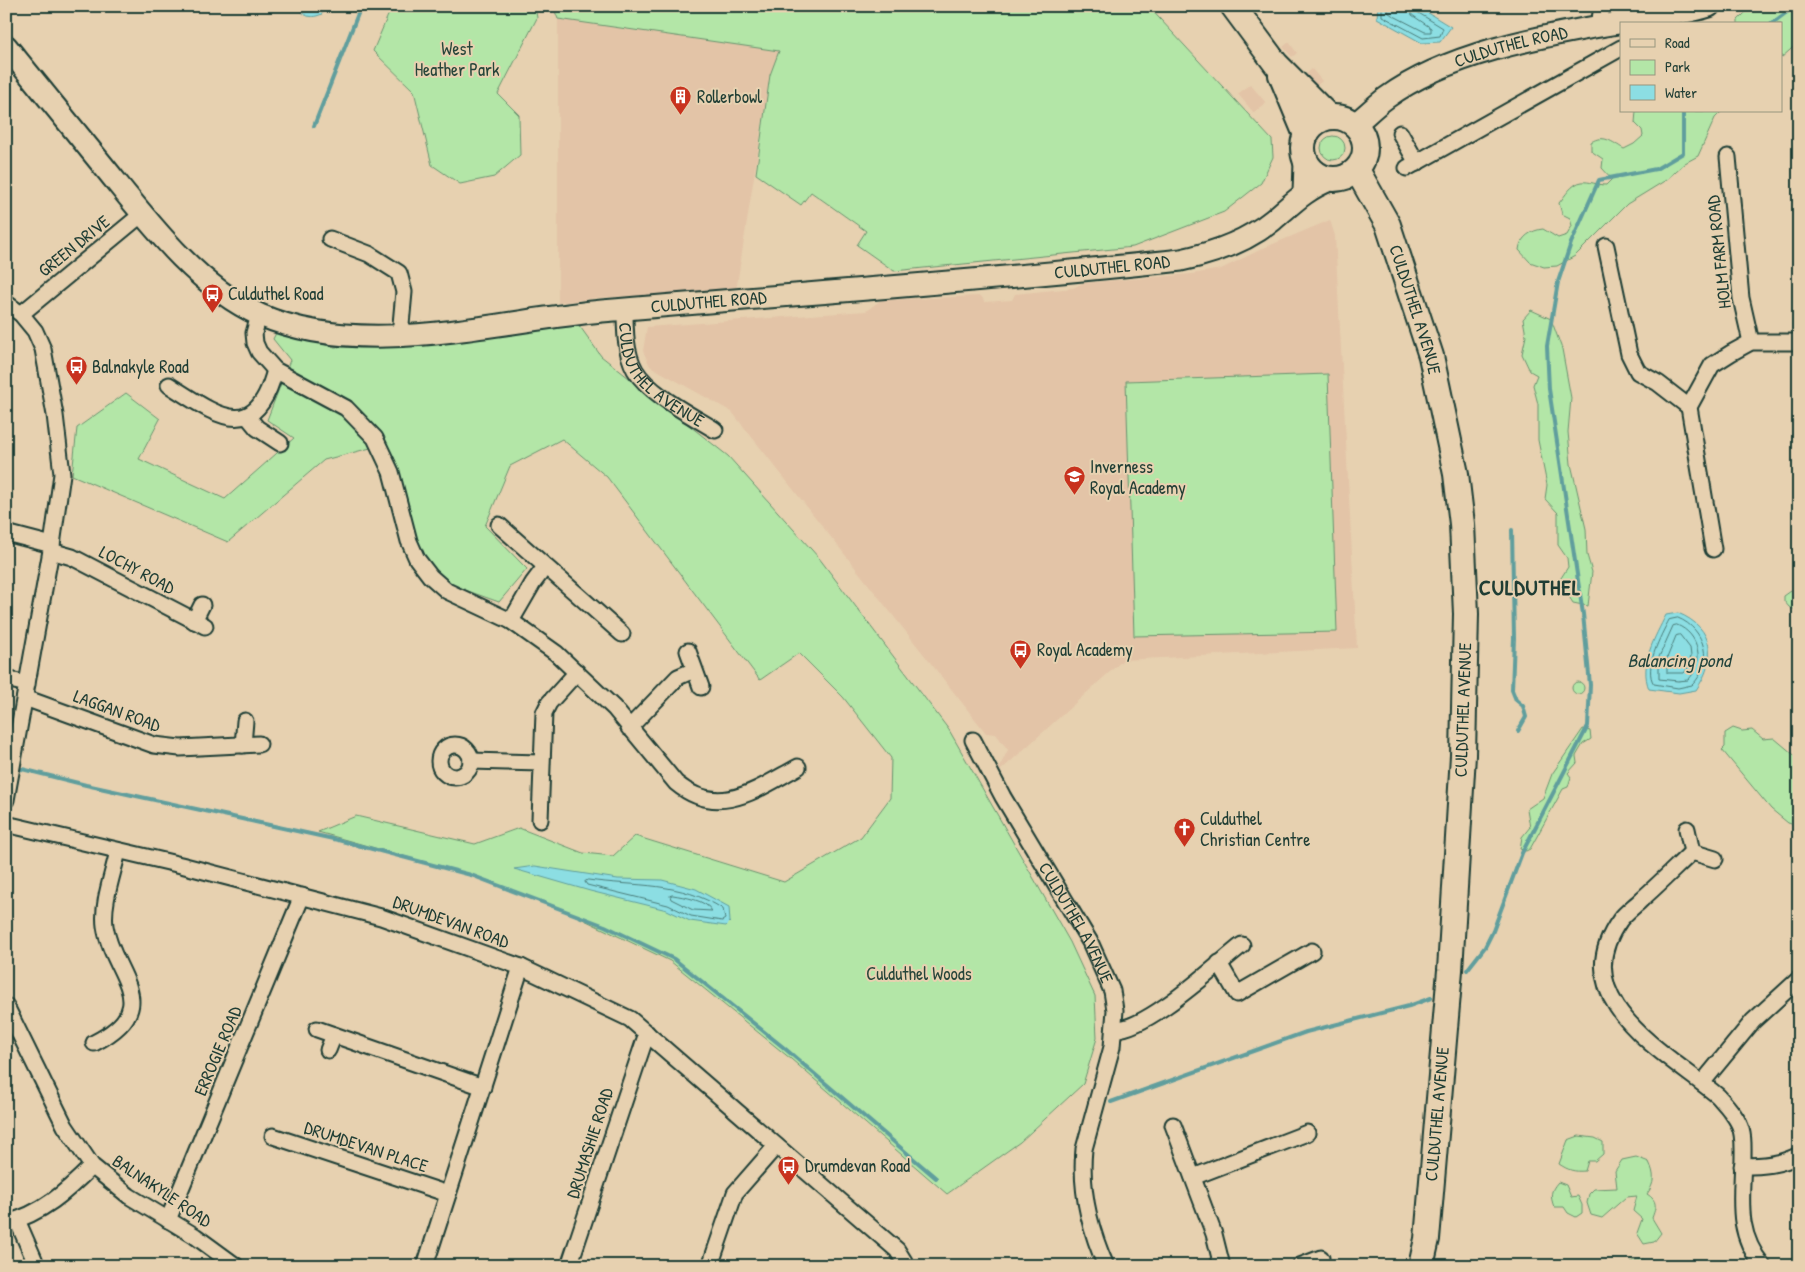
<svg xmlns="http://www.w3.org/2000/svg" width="1805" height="1272" viewBox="0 0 1805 1272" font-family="'Patrick Hand',sans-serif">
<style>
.built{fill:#e3c4a7}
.green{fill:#b3e6a7;stroke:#69926e}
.water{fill:#8cdee3;stroke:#609e9d}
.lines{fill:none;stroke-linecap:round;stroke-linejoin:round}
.shore{stroke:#4b7d7a;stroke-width:1}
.stream{stroke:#609e9d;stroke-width:4}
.minor-casing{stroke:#1f3d34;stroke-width:19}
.secondary-casing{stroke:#1f3d34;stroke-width:25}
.primary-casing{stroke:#1f3d34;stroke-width:28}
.minor{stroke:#e7d1b0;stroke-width:15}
.secondary{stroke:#e7d1b0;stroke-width:21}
.primary{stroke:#e7d1b0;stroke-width:24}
.labels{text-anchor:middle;stroke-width:4;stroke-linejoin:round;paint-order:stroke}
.street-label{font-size:18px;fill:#1f3d34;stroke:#e7d1b0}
.park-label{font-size:18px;fill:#26453a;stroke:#e7d1b0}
.poi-label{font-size:18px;fill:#1f3d34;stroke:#e7d1b0;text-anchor:start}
.water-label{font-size:19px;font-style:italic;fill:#24453d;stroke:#e7d1b0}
.district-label{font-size:22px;font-weight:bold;letter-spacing:1px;fill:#1f3d34;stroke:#e7d1b0}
</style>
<rect width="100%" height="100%" fill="#e7d1b0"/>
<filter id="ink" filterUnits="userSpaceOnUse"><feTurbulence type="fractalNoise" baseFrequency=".02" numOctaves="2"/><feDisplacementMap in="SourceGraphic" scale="10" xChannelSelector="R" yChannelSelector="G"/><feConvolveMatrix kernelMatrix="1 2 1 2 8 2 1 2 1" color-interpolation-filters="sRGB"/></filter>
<g filter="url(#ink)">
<!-- built -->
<g class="built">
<path d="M553,6L780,51L770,75L736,291L597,298L558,303V19Z"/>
<path d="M1289,42L1297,53L1292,57L1283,47Z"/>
<path d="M1312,69L1322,81L1315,87L1305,75Z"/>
<path d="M1250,84L1266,103L1254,113L1238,94Z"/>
<path d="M1330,220L1335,236L1357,648L1123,660L1000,771L999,768L1008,750L996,734L986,733L732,412L650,366L643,351L647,327L866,311L881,300L981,296L985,302L1012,300L1015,294L1073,288L1083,283L1192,274L1221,269L1266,247Z"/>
</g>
<!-- green -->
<g class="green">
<path d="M392,6H535L537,18L498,94L519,115L520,155L494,177L460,184L432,165L414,91L373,51Z"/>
<path d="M553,6H1148L1272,140L1273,157L1261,183L1224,212L1133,247L894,271L857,245L866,231L811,192L801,205L756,174L770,75L779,51L558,19Z"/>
<path d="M1752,6H1799V42L1781,58V24H1738V20Z"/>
<path d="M1636,111H1722L1715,118L1698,156L1685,163L1666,180L1627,204L1575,256L1557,266L1544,267L1530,262L1519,250C1520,237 1532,230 1543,229L1558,238L1567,235L1572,226L1570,218L1562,214L1559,203C1565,196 1572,183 1582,182C1589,181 1598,185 1606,185L1612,179L1602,168L1603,159L1591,151V142C1604,134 1612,142 1624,149L1634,144L1643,136L1642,130L1635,123Z"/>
<circle cx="1333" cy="148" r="12"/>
<path d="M1531,310L1551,319L1562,349L1571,398L1568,432L1571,464L1586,529L1587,555L1592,572L1588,606L1573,603L1559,581L1568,567L1567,558L1558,545V513L1545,499L1547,485L1538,440V404L1533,385L1537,375L1530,371L1522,354L1526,336L1523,319Z"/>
<path d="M576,321L601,356L728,456L819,558L949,730L1070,942L1095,996L1097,1038L1083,1084L1020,1142L947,1194L791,1059L670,961L574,915L471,875L318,832L356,816L475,844L519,828L583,853L613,856L635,836L784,882L861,837L890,798L891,758L843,697L799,653L760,680L607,477L562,439L510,466L485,526L527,569L499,602L451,585L435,570L420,551L386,444L324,460L228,542L72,475L77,428L126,393L160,419L139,459L225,499L294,438L267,420L290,360L273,339L277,331L333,347L413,345Z"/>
<path d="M1328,374L1337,632L1134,636L1126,381Z"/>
<path d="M1791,591H1799L1798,611L1789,607L1784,601V596Z"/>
<circle cx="1578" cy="688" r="6"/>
<path d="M1733,728L1742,731L1752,730L1763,739L1774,738L1799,759V826L1788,823L1771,809L1722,750L1725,747V733Z"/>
<path d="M1583,729L1590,731L1591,739L1583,744L1576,756L1577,763L1568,773L1571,777L1568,787L1563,789L1530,849L1526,851L1520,849L1522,837L1530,827L1527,809L1543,798L1552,774Z"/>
<path d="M1579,1136L1595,1138L1603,1142V1154L1595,1161H1588L1585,1171C1574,1172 1568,1170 1559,1164L1568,1140Z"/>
<path d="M1636,1157L1649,1162C1655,1175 1655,1183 1647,1194C1658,1201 1656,1207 1652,1218L1661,1233L1654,1242L1644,1244L1637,1233L1642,1219L1633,1211L1637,1196L1626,1197L1602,1218L1591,1215L1587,1203L1589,1194L1594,1189L1617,1188L1615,1171L1622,1160Z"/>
<path d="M1558,1182L1566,1185L1571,1197L1578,1196L1582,1205V1213L1576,1217L1568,1213L1564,1207H1554C1550,1196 1550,1191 1558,1182Z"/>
<path d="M1643,1259L1654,1266H1631L1632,1261Z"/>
</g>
<!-- water -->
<g class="water">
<path d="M298,6H324L322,14C311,19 303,17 298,6Z"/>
<path d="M1378,6H1417L1451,27L1440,42L1422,43L1377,18Z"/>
<path d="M1678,613C1715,628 1717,660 1696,690L1679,693L1649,689C1639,664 1655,637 1666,615Z"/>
<path d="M535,866L618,879L662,880L696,889L729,907L730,922L726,926L690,921L667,910L590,891L514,869Z"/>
</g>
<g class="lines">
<!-- shore -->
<g class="shore">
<path d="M1382,6V16L1423,38L1440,36L1443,28L1417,12L1415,6"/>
<path d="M1388,6V12L1392,15L1425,32H1431V28L1412,15L1409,6"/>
<path d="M1678,618C1706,629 1714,664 1692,685L1678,688L1654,684C1643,669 1661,635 1669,620Z"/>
<path d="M1677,625C1700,634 1705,663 1688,680L1678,681L1659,679V657L1673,626Z"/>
<path d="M1680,635L1690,648L1691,656L1688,668L1684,673H1667V658L1676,636Z"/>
<path d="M588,880C637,887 680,881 723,909L725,919L722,921L691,916L668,905L587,885L585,882Z"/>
<path d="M673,895C684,897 706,900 712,911L693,910L671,899L670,896Z"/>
</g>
<!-- stream -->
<g class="stream">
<path d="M1771,24L1795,6"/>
<path d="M314,126L361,6"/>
<path d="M1512,530L1514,638L1512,690L1516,700L1523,706L1526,717L1518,731"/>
<path d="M22,769L86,785L338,840L471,875L605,926L674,959L783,1047L936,1178"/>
<path d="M1467,970L1485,947L1493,931L1522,853L1588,726L1590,685L1583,614L1549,389L1547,346L1558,282L1571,243L1599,180L1656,169L1683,153V111"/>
<path d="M1111,1102L1306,1032L1409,1006L1431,998"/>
</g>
<defs>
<g id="minor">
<path d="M1599,26L1602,6"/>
<path d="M1400,133L1417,163"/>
<path d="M1728,157L1741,298L1751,342"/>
<path d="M1407,168L1621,48"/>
<path d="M330,239L369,254L399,273L404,292L400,335"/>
<path d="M1606,246L1629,354L1638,372L1658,383L1689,407"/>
<path d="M6,303L21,314L35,331L43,349L55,415L62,474L52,545L6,800"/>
<path id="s1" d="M625,309C625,329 625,352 635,370C649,394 691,415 715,430"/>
<path d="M21,314L142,214"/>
<path d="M259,315L254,333L255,343L259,352L275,370L346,408L375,438L391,472L409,541L417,559L430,576L447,591L511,621L556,653L614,708L676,783C719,819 757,789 798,767"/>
<path d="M169,385C215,414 255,447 275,370"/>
<path d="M248,417L257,428L280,443"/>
<path d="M499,525L622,634"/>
<path d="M6,533L52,545"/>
<path d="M1713,549L1689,407L1712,365L1731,353L1751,342H1799"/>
<path d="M51,551L72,557L205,626"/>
<path d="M194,621L202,605"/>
<path d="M511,621L533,583L545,567"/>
<path d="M688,651L701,687"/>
<path d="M6,679L27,684"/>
<path d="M25,698L154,745L180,748L259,744"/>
<path d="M629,728L678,677L694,670"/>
<path id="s2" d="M973,740L1003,797L1090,942L1112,991L1115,1010L1112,1047L1084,1149C1080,1190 1089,1228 1106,1266"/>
<path d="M243,745L245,721"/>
<circle cx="455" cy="761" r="16"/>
<path d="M471,761L541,763"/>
<path d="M540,820L544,713L549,703L577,672"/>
<path d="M6,824L181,865L381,917L521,967L630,1019L897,1250L907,1266"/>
<path d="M1687,829L1692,852"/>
<path d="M1715,859L1692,852C1675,868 1659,884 1642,899C1635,906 1626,912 1620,920C1563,1000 1667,1053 1718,1096C1726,1105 1734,1113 1739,1124C1744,1134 1743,1147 1743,1158C1742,1199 1735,1232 1763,1266"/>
<path d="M1219,963L1237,994L1312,951"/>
<path d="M6,1006L65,1126L92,1166L129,1196L195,1236L236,1266"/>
<path d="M317,1029L483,1087"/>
<path d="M1115,1029C1147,1030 1214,967 1242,945"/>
<path d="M94,1043C166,1006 112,975 105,926C102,903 113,874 118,851"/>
<path d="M328,1050L334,1035"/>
<path d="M1702,1083L1753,1021L1799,979"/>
<path d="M1173,1125L1214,1234L1222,1266"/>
<path d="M273,1136L448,1194"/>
<path d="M1742,1166C1763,1166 1780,1165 1799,1155"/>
<path d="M1193,1177L1307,1133"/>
<path d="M17,1220L37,1266"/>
<path d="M168,1220L302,896"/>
<path d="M6,1223C42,1214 67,1191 92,1166"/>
<path d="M425,1266L521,967"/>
<path d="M569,1266L647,1033"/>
<path d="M710,1266L735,1193L776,1146"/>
<path d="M1300,1266L1321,1258"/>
</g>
<g id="secondary">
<path id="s3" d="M6,46C39,87 72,127 105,168C147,220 197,287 260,315C364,360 494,321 602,311C795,294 988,281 1181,260C1215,253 1246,242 1273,220C1292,204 1306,189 1330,180"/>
<path id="s4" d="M1354,125C1365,116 1375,106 1386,98C1446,54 1540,36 1612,24C1645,18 1677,16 1709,6"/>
<path d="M1304,193L1305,162"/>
</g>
<g id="primary">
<path d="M1233,6L1276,64L1329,117"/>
<path d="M1281,75L1306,135"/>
<circle cx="1334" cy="148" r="31"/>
<path id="s5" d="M1357,170L1388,225L1431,356L1456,474L1462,524L1466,614L1463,755L1450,970L1427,1239L1421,1266"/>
</g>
</defs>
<!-- minor casing -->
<use href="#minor" class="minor-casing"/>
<!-- secondary casing -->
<use href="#secondary" class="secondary-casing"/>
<!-- primary casing -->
<use href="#primary" class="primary-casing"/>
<!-- minor -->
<use href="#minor" class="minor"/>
<!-- secondary -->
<use href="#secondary" class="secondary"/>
<!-- primary -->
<use href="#primary" class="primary"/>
</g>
</g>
<!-- icons -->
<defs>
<symbol id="building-pin" viewBox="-11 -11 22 30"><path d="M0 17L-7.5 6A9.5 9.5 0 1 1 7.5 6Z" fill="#c8321e" stroke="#e7d1b0"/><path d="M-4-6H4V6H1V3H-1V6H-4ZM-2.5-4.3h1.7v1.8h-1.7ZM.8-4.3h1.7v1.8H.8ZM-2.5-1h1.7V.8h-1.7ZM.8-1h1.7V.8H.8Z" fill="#fff"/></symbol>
<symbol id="bus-pin" viewBox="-11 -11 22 30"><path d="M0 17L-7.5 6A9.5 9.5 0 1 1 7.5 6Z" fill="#c8321e" stroke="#e7d1b0"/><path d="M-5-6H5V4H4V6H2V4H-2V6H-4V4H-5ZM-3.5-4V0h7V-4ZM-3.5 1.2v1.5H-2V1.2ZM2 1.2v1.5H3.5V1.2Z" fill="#fff"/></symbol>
<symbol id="school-pin" viewBox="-11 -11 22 30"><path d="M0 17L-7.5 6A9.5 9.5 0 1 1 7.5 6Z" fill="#c8321e" stroke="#e7d1b0"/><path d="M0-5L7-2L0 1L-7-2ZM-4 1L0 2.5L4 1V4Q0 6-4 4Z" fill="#fff"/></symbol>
<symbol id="church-pin" viewBox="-11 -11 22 30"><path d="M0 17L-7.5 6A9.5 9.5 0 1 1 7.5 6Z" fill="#c8321e" stroke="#e7d1b0"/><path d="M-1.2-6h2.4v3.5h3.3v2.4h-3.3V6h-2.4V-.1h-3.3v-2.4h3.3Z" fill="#fff"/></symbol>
</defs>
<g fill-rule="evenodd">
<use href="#building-pin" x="668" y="84" width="25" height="34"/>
<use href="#bus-pin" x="200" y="282" width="25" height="34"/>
<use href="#bus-pin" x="64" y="354" width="25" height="34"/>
<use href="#school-pin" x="1062" y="464" width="25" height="34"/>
<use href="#bus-pin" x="1008" y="638" width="25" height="34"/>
<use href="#church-pin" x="1172" y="816" width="25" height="34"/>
<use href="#bus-pin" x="776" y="1154" width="25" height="34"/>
</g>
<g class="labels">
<!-- street labels -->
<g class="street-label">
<text dy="6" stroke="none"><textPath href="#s4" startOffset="178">CULDUTHEL ROAD</textPath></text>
<text transform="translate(74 246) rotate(-39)" y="6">GREEN DRIVE</text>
<text transform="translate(1719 252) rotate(-96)" y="6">HOLM FARM ROAD</text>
<text dy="6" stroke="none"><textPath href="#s3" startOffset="1231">CULDUTHEL ROAD</textPath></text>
<text dy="6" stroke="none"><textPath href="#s3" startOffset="826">CULDUTHEL ROAD</textPath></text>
<text dy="6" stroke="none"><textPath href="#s5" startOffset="152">CULDUTHEL AVENUE</textPath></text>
<text dy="6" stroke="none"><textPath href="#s1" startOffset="81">CULDUTHEL AVENUE</textPath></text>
<text transform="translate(137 570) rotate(28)" y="6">LOCHY ROAD</text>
<text transform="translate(1463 710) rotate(-88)" y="6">CULDUTHEL AVENUE</text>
<text transform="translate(117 711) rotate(20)" y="6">LAGGAN ROAD</text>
<text transform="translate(451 922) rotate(20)" y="6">DRUMDEVAN ROAD</text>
<text dy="6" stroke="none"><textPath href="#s2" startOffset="210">CULDUTHEL AVENUE</textPath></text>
<text transform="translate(218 1051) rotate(-67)" y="6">ERROGIE ROAD</text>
<text transform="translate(1437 1114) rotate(-85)" y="6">CULDUTHEL AVENUE</text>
<text transform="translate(590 1143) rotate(-72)" y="6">DRUMASHIE ROAD</text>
<text transform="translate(366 1147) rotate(18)" y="6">DRUMDEVAN PLACE</text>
<text transform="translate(162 1191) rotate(34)" y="6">BALNAKYLE ROAD</text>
</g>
<!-- park labels -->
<g class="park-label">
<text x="457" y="55">West<tspan x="457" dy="21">Heather Park</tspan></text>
<text x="919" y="980">Culduthel Woods</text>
</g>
<!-- poi labels -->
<g class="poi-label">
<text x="697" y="103">Rollerbowl</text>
<text x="228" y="300">Culduthel Road</text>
<text x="92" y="373">Balnakyle Road</text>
<text x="1090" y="473">Inverness<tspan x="1090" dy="21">Royal Academy</tspan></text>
<text x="1037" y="656">Royal Academy</text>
<text x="1200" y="825">Culduthel<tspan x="1200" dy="21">Christian Centre</tspan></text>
<text x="805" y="1172">Drumdevan Road</text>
</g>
<!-- water labels -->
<g class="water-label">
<text x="1679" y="667">Balancing pond</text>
</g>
<!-- district labels -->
<g class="district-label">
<text x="1530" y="595">CULDUTHEL</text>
</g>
</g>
<!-- margin -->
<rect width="1805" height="1272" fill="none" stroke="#e7d1b0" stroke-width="25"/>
<rect x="12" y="12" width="1780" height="1247" fill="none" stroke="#1f3d34" stroke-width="2" filter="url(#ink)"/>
<!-- legend -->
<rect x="1620" y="22" width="162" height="90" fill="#e7d1b0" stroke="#97967e"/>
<rect x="1630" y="39" width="25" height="8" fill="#e7d1b0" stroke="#97967e"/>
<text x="1665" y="48" font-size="15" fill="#1f3d34">Road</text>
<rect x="1630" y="60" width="25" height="15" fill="#b3e6a7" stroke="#97967e"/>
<text x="1665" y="72" font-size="15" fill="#1f3d34">Park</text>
<rect x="1630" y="85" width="25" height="15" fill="#8cdee3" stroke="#97967e"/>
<text x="1665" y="98" font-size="15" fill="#1f3d34">Water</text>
</svg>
